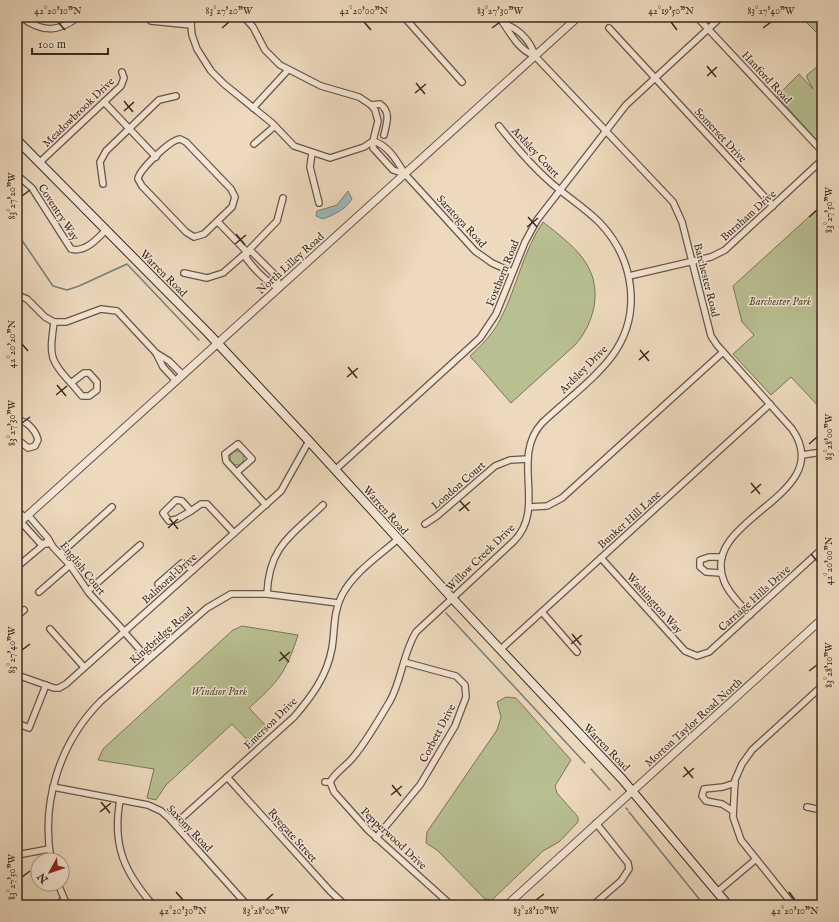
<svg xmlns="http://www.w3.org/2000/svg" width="839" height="922" viewBox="0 0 839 922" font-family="'IM FELL English',serif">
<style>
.green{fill:#b8bf91;stroke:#79755a}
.water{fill:#9bb9b9;stroke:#74807d}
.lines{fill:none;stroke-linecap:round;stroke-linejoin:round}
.stream{stroke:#74807d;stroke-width:1.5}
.minor-casing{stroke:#675649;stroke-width:8}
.tertiary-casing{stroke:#675649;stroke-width:9}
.secondary-casing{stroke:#3a2b22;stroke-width:10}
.minor{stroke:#f3e6d4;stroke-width:5.5}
.tertiary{stroke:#f3e6d4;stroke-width:7}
.secondary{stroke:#f3e6d4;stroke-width:8}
.ticks{fill:none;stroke:#3a2b22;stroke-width:1.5}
.labels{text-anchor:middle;stroke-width:3;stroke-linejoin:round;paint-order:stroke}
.street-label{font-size:11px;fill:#3a2b22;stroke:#f3e6d4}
.park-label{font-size:11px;font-style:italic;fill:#534938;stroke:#f3e6d4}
.neatline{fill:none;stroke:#3a2b22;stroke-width:1.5}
.ticks-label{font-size:10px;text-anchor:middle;fill:#3a2b22}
</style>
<rect width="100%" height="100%" fill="#edd9bd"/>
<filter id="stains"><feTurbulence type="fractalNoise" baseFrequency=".005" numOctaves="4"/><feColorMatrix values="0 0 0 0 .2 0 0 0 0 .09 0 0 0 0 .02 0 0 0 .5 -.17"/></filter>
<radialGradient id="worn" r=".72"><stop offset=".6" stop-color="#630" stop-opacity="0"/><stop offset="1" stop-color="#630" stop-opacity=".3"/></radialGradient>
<!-- green -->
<g class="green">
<path d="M801,17H822V39L820,36Z"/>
<path d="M822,63V146L777,96L799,74L813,89L807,78V75Z"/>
<path d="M822,205V407L821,409L791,377L771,395L733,354L754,335L742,322L733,286Z"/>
<path d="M543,222C573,246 601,265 594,307C591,321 585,334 575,345L511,403L470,356C482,345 494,333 501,318C517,287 523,251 543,222Z"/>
<circle cx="237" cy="458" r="7"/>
<path d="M242,626L298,635C286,673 278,682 249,708L269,729L252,745L232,724L166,785L156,800L147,798L154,769L98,760L103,749L233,630Z"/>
<path d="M506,697L516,698L571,760L555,786L557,793L578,817V822L559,842L543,851L492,900L485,899L437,850L426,843L427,832L497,730L501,717L497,702Z"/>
</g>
<!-- water -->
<path class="water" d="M348,191L352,199C345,210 335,214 323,219L316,216L317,211L337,205Z"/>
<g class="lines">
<!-- stream -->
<g class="stream">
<path d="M822,75L819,104L822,111"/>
<path d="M17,233L53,286L67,290L79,286L127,264L199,340"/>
<path d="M446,613L585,763"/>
<path d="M591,769L610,790"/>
<path d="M626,808L628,810"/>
<path d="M629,812L704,905"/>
</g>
<defs>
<g id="minor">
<path d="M21,17C41,32 58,33 78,17"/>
<path d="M192,17L191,25L192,35L197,49L211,71L224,84L272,123L294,146L330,158L364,147L373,141L378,121L375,110L371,105L359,97L321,86L280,65L265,50L253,27L244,17"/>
<path d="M404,17L462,82"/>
<path d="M499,17C510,32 517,49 535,56L673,202L682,222L711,336L717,345L792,429C839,496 698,518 724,581C729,594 741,605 750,615"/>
<path d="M697,17L822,151"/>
<path d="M151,21L191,25"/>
<path d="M505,24C520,30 530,40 535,56"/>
<path d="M609,28L773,206"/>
<path d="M104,102L156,157"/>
<path d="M371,105L380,104C391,112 387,122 384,135"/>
<path d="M253,108L288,70"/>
<path d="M180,139L186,142L231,189L235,197L232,207L204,234L194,237L186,232L142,186L138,179C139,170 170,140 180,139Z"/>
<path d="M373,141C388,145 397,161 405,174L475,251L492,263L512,272"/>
<path d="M373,141V148L393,170L405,174"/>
<path d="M254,144L275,126"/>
<path d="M312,153L310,167L319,203"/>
<path d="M39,163L121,86L124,78L122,72"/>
<path d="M17,175L32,188L71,249C85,253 97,239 106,230"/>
<path d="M103,184L100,162L106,151L159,100L176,96"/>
<path d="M218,222L247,252H252L277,277L279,288"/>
<path d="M247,252L246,258C255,270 266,282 279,288"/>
<path d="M184,273L207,278L223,273L247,252L277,221L283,198"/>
<path d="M629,276L711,257L725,250L822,160"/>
<path d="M17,295L27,299L45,317L54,322H66L101,309L117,311L156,353L163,367L176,381"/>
<path d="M54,322C50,354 48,359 71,383"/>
<path d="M156,353L169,361L183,375"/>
<path d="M84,373H89L97,382V390L89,396H82L71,383Z"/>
<path d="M17,421C26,419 36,431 38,440L35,446L28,448L17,439"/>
<path d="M802,455L822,452"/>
<path d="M335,470L480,338L496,314L525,242L537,220L626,105L721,17"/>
<path d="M237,472L252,459L238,444L225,454L226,461L266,505"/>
<path d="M176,500L182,501L191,511L177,519L169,521L163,513Z"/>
<path d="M529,507L547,506L562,498L723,352"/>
<path d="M17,510L25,518"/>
<path d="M191,511L201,504H207L234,533"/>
<path d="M28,515L47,537L53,547L70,565L89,593L124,631"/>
<path d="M21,522L40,543L47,544"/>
<path d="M425,524L437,516L495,466L510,460L528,459"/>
<path d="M60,554L112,507"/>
<path d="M601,558L685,651L697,656L709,652L822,549"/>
<path d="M17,567L49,540"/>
<path d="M721,573L706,572L700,567V560L709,557H722"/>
<path d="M158,584L182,563L193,570"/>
<path d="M88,591L140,545"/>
<path d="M39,592L70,565"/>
<path d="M267,594C269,546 291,536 323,505"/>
<path d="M542,612L577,652"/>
<path d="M17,616L24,610"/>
<path d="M50,629L84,667"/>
<path d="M126,634L148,659"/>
<path d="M501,649L770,404"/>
<path d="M17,675L54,688H59L66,684L281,491L309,441"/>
<path d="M17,723L29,728L46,685"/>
<path d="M227,777L330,891L345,905"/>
<path d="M325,782H330C336,771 348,765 355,755C368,739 379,719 390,701C402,679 403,653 416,632L514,541C547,508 510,458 542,423C564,402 594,380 612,356C643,314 634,259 600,223C584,207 564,195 548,180C530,164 514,145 499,126"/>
<path d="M330,782L334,792L368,830L451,905"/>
<path d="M53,787L148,805L161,811L169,818L247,905"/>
<path d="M120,800C112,845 124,872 153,905"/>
<path d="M807,807L822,810"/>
<path d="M733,811L722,804L706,801L702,796L704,789L723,787L735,783"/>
<path d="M175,824L294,717C312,696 327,676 332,648C335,630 333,612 342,595C354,572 379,556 398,539"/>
<path d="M376,838L420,785L455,726L466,697L465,685L456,676L404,662"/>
<path d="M17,855L49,849"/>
<path d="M51,860C41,803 59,743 101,701L207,608L231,594H267L338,603"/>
<path d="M58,884L67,905"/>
<path d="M717,892L755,860"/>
<path d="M56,905L64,900"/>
<path d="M593,905L621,881L629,869L628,863L596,823"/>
<path d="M793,905L741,840L733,817L735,780L742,764L752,750L822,686"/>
</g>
<g id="tertiary">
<path d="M17,525L578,17"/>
<path d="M507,905L822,619"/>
</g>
<path id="secondary" d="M17,140L208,333L309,441L452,598L622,779L728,905"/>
</defs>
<!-- minor casing -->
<use href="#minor" class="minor-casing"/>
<!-- tertiary casing -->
<use href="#tertiary" class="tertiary-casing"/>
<!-- secondary casing -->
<use href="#secondary" class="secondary-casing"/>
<!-- minor -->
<use href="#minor" class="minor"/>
<!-- tertiary -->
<use href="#tertiary" class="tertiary"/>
<!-- secondary -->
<use href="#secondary" class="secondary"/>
</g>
<!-- ticks -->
<path class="ticks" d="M58,22L65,30M364,22L371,30M671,22L677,30M222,28L229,22M492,28L500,22M763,28L771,22M707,66L716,77M707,76L717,67M416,83L425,94M415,93L426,84M124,101L133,112M124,111L134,102M22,196L30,190M528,217L537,227M809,217L817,210M527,227L538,218M236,234L245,245M235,244L246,235M22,344L28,351M640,350L649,361M639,360L649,351M348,367L357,378M347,377L358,368M57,385L66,396M56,395L67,386M22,423L30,417M809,444L817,437M751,483L760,494M751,493L761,484M460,501L469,511M459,511L470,502M169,518L178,529M168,528L178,519M811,554L817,561M572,634L581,645M571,644L582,635M22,650L30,644M280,652L289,662M279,661L290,652M809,671L817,665M684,767L693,778M683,777L694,768M392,785L401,796M391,795L402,786M101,802L110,813M100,812L111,803M22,877L30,871M176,892L183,900M789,892L795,900M266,900L273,894M536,900L544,894"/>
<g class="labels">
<!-- street labels -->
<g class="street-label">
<text transform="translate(767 77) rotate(47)" y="4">Hanford Road</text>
<text transform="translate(78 112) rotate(-44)" y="4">Meadowbrook Drive</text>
<text transform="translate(721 135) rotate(47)" y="4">Somerset Drive</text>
<text transform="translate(536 152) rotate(47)" y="4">Ardsley Court</text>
<text transform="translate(59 212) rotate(57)" y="4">Coventry Way</text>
<text transform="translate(748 215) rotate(-42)" y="4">Burnham Drive</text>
<text transform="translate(462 221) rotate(47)" y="4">Saratoga Road</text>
<text transform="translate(290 263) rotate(-42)" y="4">North Lilley Road</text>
<text transform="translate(164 273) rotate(45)" y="4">Warren Road</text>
<text transform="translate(502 273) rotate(-68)" y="4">Foxthorn Road</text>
<text transform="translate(707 280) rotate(76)" y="4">Barchester Road</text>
<text transform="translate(583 369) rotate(-45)" y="4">Ardsley Drive</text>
<text transform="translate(458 485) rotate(-41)" y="4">London Court</text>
<text transform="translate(386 510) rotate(48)" y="4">Warren Road</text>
<text transform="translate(629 519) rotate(-42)" y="4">Bunker Hill Lane</text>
<text transform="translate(480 557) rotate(-44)" y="4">Willow Creek Drive</text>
<text transform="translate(83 568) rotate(51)" y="4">English Court</text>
<text transform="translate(169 578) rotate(-42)" y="4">Balmoral Drive</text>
<text transform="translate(754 598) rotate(-42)" y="4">Carriage Hills Drive</text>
<text transform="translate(655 603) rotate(48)" y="4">Washington Way</text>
<text transform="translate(161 635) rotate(-41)" y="4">Kingbridge Road</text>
<text transform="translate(693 722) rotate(-42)" y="4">Morton Taylor Road North</text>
<text transform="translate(270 723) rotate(-44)" y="4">Emerson Drive</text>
<text transform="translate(437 733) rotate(-62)" y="4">Corbett Drive</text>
<text transform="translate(607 747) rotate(46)" y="4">Warren Road</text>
<text transform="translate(190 828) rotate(46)" y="4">Saxony Road</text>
<text transform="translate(293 835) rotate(48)" y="4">Ryegate Street</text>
<text transform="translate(394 838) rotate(43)" y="4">Pepperwood Drive</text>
</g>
<!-- park labels -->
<g class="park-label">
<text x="780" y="305">Barchester Park</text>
<text x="219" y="695">Windsor Park</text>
</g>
</g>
<!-- margin -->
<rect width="839" height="922" fill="none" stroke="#edd9bd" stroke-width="44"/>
<!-- north arrow -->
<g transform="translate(50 872) rotate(230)"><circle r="19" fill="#f3e6d4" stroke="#a99b8d"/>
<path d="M0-3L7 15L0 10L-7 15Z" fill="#8f2418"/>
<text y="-6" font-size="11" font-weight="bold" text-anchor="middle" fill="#3a2b22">N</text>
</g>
<!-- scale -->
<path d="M32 48v6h76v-6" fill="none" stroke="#3a2b22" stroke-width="2"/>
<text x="38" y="48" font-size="12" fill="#3a2b22" stroke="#f3e6d4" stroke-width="3" paint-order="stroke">100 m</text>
<rect x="22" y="22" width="795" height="878" class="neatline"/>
<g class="ticks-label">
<text x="58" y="14">42°20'10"N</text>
<text x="229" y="14">83°27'20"W</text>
<text x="364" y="14">42°20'00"N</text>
<text x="500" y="14">83°27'30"W</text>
<text x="671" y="14">42°19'50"N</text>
<text x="771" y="14">83°27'40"W</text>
<text transform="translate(11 196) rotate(-90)" y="4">83°27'20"W</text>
<text transform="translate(828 210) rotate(-90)" y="4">83°27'50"W</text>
<text transform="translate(11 344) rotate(-90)" y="4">42°20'20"N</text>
<text transform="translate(11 423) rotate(-90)" y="4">83°27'30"W</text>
<text transform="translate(828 437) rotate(-90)" y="4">83°28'00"W</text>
<text transform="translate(828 561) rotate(-90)" y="4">42°20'00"N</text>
<text transform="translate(11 650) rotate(-90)" y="4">83°27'40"W</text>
<text transform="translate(828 665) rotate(-90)" y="4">83°28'10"W</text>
<text transform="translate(11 877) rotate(-90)" y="4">83°27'50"W</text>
<text x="183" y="914">42°20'30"N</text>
<text x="266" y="914">83°28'00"W</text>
<text x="536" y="914">83°28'10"W</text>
<text x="795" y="914">42°20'10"N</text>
</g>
<rect width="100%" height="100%" filter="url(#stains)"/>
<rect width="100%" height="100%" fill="url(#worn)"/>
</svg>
